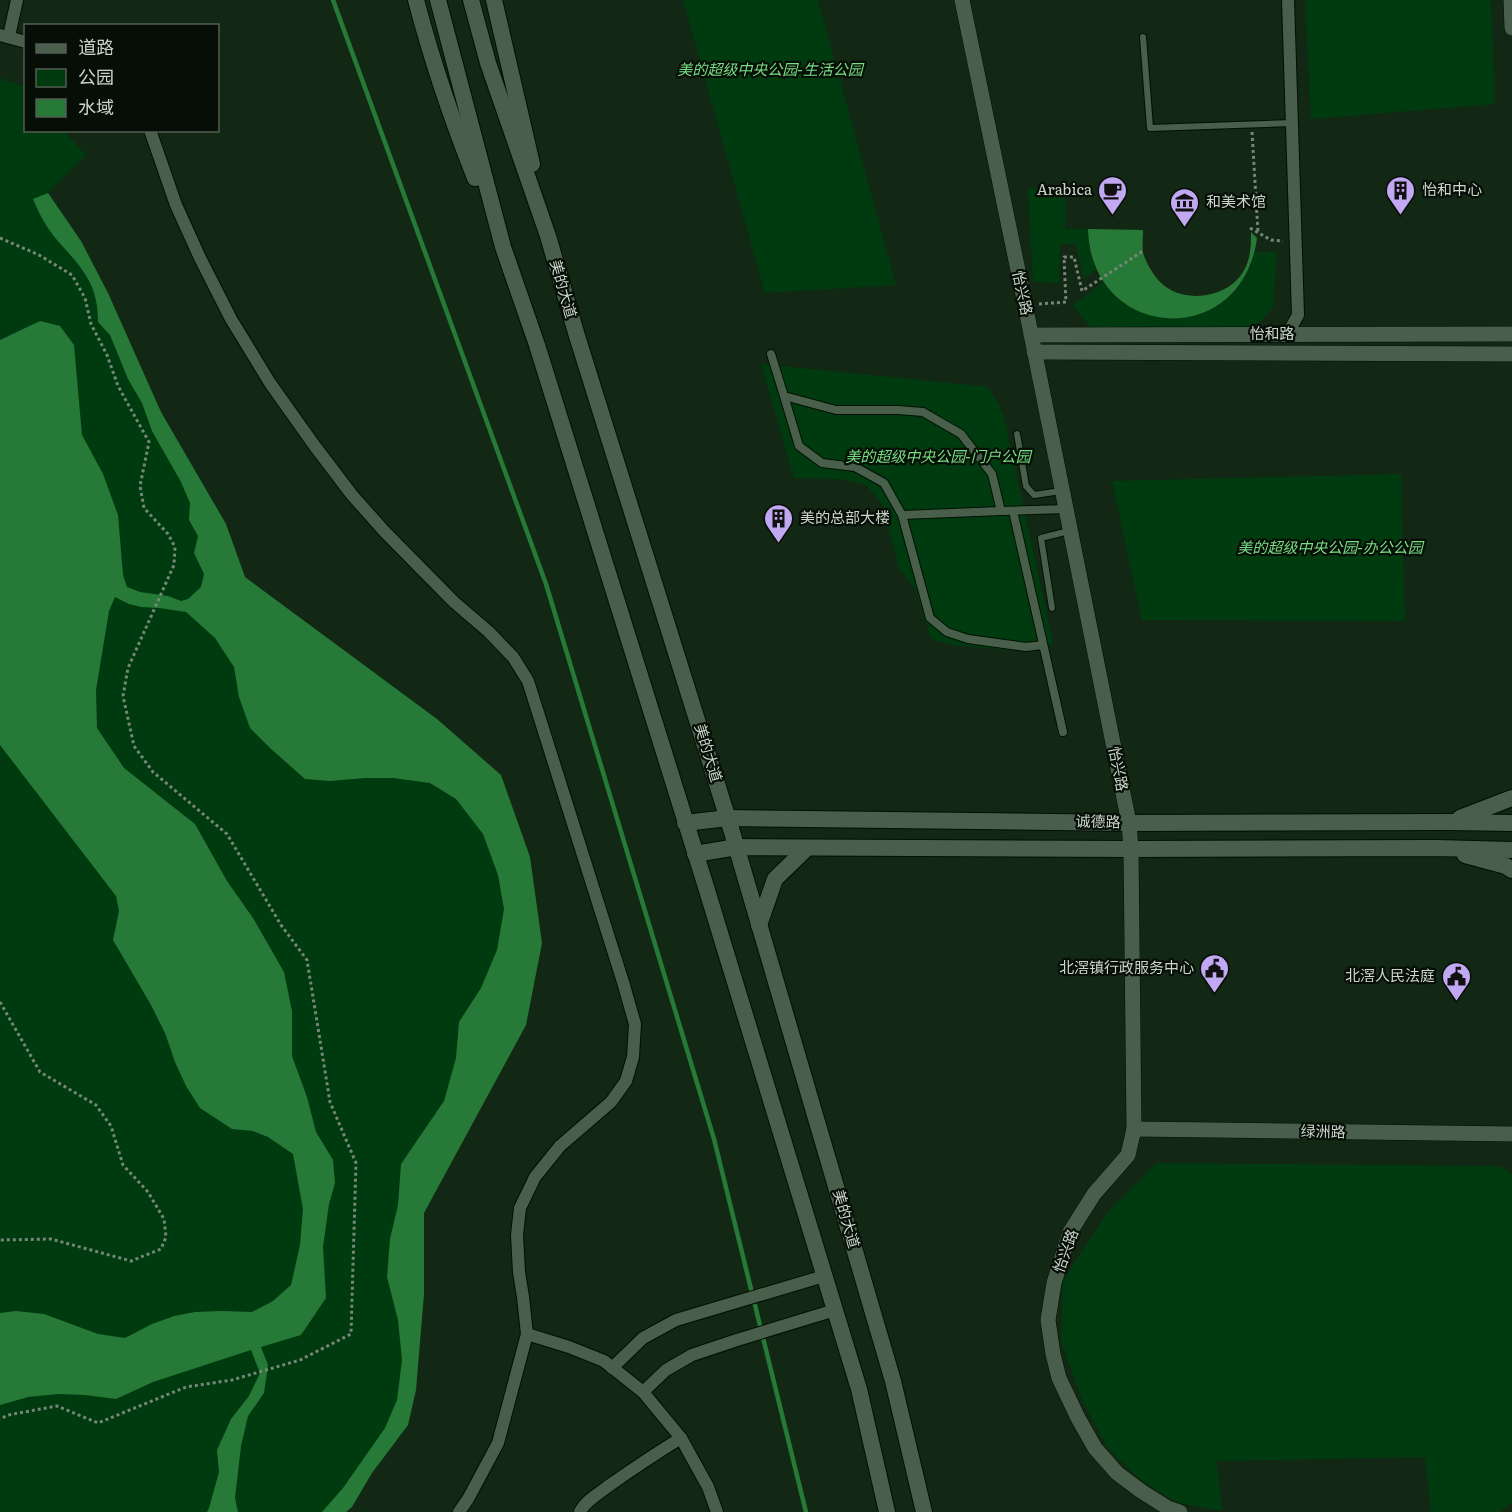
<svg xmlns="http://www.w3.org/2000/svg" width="1512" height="1512" viewBox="0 0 1512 1512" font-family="Literata,'Noto Sans SC',serif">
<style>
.green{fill:#003b0f}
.water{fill:#267936}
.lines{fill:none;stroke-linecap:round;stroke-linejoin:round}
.stream{stroke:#267936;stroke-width:4.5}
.service-casing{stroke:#011002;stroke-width:8}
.pedestrian-casing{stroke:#011002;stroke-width:10}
.minor-casing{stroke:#011002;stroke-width:14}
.tertiary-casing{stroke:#011002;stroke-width:16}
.secondary-casing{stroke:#011002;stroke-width:18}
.path{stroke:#768677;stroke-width:3;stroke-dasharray:3 3;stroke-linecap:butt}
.service{stroke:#495f4b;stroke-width:6}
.pedestrian{stroke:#495f4b;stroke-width:8}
.minor{stroke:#495f4b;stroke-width:12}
.tertiary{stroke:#495f4b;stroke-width:15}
.secondary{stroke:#495f4b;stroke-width:16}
.labels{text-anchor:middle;stroke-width:4.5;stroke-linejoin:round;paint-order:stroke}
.park-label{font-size:15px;font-style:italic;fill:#77de84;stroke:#060e06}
.poi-label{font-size:15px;fill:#cad6ca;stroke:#060e06;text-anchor:end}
.street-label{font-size:15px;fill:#cad6ca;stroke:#060e06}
</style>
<rect width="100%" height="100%" fill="#132715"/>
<!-- green -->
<g class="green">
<path d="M683,0H818L896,285L765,293Z"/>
<path d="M1305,0H1491L1495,104L1311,119Z"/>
<path d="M0,78L25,87L26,130L64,131L86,155L48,193L81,241L108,293L161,412L226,524L245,577L437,719L501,775L530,857L542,943L526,1025L424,1213V1294L416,1390L408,1425L372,1473L352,1507L346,1512H0Z"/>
<path d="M1028,188H1065V229H1088C1088,244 1091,256 1096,270L1084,279L1076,244H1060L1059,283L1033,282Z"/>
<path d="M1255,252H1277L1273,308L1259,323L1244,330L1092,329L1073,305L1103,282L1112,293L1175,319L1189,317L1215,307L1227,299L1237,289L1251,266Z"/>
<path d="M761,364L988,387L1003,413L1053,643L1035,652L952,645L931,639L915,588L899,569L883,505L866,485L842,479L794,478Z"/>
<path d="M1401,474L1405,621L1142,620L1112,481Z"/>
<path d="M1157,1163L1500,1166L1512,1175V1503L1500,1512H1431L1425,1457L1217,1461L1222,1511L1178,1503L1142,1481L1109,1450L1083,1402L1061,1342L1063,1281L1107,1213Z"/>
</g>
<!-- water -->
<g class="water">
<path d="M48,193L81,241L108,293L161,412L226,524L245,577L437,719L501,775L530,857L542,943L526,1025L424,1213V1294L416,1390L408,1425L372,1473L352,1507L346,1512H322L343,1488L385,1428L397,1400L402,1360L398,1320L387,1277L390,1239L398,1205L401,1164L444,1101L456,1058L459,1022L481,988L497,950L504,909L498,875L483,834L456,799L430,783L393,778H365L330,781L305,779L270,748L250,728L239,697L234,667L215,638L186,612L159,608L141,607L129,604L115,597L109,611L96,690L97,728L124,768L195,824L227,881L253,918L284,972L292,1011V1056L307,1097L316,1132L333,1160L335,1183L329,1204L323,1247L326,1298L301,1335L261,1347L268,1365L264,1393L248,1416L241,1446L235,1498L238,1512H207L209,1508L219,1472L217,1450L231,1419L249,1396L260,1373L251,1350L153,1382L116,1399L85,1395L58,1394L28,1397L0,1405V1313L16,1311L44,1314L98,1334L125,1338L152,1324L174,1316L195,1312L222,1311L252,1312L273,1301L291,1285L300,1245L303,1209L293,1154L268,1137L253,1131L232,1129L200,1108L186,1086L175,1062L165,1033L151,1005L113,940L119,911L116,896L0,745V340L40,321L60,326L74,345L82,435L103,474L118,515L123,575L127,587L140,592L168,596L181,601L188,599L201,587L204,574L194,553L198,536L189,520L190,503L181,482L152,431L142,403L128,379L110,335L98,322C98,308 96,294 89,281C81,265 68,253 57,240C47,228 39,214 33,199Z"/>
<path d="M1088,229L1143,230C1143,237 1142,246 1143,253C1147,265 1155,279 1166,287C1189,303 1228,297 1243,272C1251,259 1251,246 1251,232L1257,238C1242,351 1091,342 1088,229Z"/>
</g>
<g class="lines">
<!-- stream -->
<path class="stream" d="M333,0L546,584L714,1139L806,1512"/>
<defs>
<g id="service">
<path d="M1143,37L1150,128L1291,123"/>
<path d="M1017,434L1026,486L1034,495L1061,491"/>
<path d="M1052,608L1041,538L1069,531"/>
</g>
<g id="pedestrian">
<path d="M771,354L784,396L836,410H898L923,412L961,434L992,474L1001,511L1066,509"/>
<path d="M784,396L799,446L822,463L855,467L884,483L902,515L1001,511"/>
<path d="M1013,511L1063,732"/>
<path d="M902,515L930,618L947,632L968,639L1026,647L1043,645"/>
</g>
<g id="minor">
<path d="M1288,0L1298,315L1288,333"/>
<path d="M0,35L26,42"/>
<path d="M9,36L17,0"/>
<path d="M150,130L176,205L200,258L231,319L270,383L314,445L352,495L384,531L454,602L489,632L513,657L528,681L623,982L635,1024L633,1057L626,1081L611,1102L560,1146L535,1177L520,1208L517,1235L519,1272L523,1297L527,1334L498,1443L468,1499L459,1512"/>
<path d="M527,1334L569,1347L604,1361L643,1392L681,1438L708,1487L717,1512"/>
<path d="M612,1368L643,1338L676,1320L824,1276"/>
<path d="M643,1392L666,1370L692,1355L737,1340L835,1310"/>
<path d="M580,1512C584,1502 598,1494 607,1487C631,1470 655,1454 681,1438"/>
</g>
<g id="tertiary">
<path d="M962,0L1025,304L1129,823L1131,849L1134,1129L1128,1155L1094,1194L1070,1232L1054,1283L1048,1320L1053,1354L1059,1378L1078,1418L1095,1448L1117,1473L1141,1491L1168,1508L1180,1512"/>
<path d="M1511,0L1512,28"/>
<path d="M1031,335L1512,334"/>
<path d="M1034,352L1512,354"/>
<path d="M1134,1129L1512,1134"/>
</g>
<g id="secondary">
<path d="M416,0C432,61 452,120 475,178"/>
<path d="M438,0L503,247L537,345L706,887L859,1389L887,1512"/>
<path d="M471,0L488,63L548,236L577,336L732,832L893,1381L924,1512"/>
<path d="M494,0L532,164"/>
<path d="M1460,818L1512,798"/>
<path d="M685,823L728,818L1129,823L1450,822L1512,823"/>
<path d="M695,854L737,847L1131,849L1436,848L1512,850"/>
<path d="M1465,855L1506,866L1512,870"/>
<path d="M759,925L775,879L807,848"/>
</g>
</defs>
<!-- service casing -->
<use href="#service" class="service-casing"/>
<!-- pedestrian casing -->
<use href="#pedestrian" class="pedestrian-casing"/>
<!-- minor casing -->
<use href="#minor" class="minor-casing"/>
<!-- tertiary casing -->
<use href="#tertiary" class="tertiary-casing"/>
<!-- secondary casing -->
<use href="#secondary" class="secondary-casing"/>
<!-- path -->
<g class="path">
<path d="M1252,132L1258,232"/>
<path d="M1250,228L1271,240L1283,241"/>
<path d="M0,238L39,255L72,275L85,298L91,324L107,355L118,386L149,442L140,486L144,508L168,534L175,547L174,565L128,668L123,696L134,746L153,772L227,834L281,925L307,960L330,1102L356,1163L351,1334L300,1360L232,1380L186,1387L98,1423L57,1406L8,1415L0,1419"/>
<path d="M1039,304L1066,302L1064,257H1074L1082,291L1143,251"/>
<path d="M0,1002L40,1072L96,1105L111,1126L123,1165L148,1192L164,1219L166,1237L161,1249L131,1261L51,1239L0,1240"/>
</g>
<!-- service -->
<use href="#service" class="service"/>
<!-- pedestrian -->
<use href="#pedestrian" class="pedestrian"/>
<!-- minor -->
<use href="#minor" class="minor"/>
<!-- tertiary -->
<use href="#tertiary" class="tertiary"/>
<!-- secondary -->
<use href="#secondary" class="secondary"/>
</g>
<!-- icons -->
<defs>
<symbol id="cafe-pin" viewBox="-11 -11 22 30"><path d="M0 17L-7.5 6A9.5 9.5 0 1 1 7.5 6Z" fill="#c0a8f3" stroke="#060e06"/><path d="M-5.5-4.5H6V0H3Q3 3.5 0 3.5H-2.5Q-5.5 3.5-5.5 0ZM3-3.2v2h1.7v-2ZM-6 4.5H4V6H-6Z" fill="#111"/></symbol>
<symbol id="building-pin" viewBox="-11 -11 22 30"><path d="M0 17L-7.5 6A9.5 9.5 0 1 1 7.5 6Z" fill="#c0a8f3" stroke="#060e06"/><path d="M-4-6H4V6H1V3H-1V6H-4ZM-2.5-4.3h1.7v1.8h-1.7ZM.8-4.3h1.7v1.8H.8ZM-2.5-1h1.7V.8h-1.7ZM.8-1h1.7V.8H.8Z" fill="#111"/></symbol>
<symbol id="museum-pin" viewBox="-11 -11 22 30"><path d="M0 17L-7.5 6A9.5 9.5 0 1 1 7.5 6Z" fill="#c0a8f3" stroke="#060e06"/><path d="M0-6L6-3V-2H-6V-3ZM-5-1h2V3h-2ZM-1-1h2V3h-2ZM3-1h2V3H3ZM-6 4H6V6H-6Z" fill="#111"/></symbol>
<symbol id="civic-pin" viewBox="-11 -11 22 30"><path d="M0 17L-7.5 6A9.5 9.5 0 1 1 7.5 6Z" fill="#c0a8f3" stroke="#060e06"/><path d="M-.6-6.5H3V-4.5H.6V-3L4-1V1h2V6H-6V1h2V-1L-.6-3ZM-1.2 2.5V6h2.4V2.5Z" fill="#111"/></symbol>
</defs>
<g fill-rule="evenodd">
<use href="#cafe-pin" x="1096" y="174" width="33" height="45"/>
<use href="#building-pin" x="1384" y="174" width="33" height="45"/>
<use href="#museum-pin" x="1168" y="186" width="33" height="45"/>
<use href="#building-pin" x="762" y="502" width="33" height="45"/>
<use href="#civic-pin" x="1198" y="952" width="33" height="45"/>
<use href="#civic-pin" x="1440" y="960" width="33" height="45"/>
</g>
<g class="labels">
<!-- park labels -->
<g class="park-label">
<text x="770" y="75">美的超级中央公园-生活公园</text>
<text x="938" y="462">美的超级中央公园-门户公园</text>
<text x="1330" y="553">美的超级中央公园-办公公园</text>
</g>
<!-- poi labels -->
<g class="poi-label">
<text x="1092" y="195">Arabica</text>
<text x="1422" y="195" text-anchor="start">怡和中心</text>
<text x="1206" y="207" text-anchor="start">和美术馆</text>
<text x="800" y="523" text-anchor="start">美的总部大楼</text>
<text x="1194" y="973">北滘镇行政服务中心</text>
<text x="1435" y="981">北滘人民法庭</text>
</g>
<!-- street labels -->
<g class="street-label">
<text transform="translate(563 289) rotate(74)" y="5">美的大道</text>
<text transform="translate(1022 293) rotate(78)" y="5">怡兴路</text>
<text x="1272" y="339">怡和路</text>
<text transform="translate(708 753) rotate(73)" y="5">美的大道</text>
<text transform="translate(1118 769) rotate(79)" y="5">怡兴路</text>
<text transform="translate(1098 822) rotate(1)" y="5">诚德路</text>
<text transform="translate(1323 1132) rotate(1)" y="5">绿洲路</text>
<text transform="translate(846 1219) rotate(74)" y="5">美的大道</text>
<text transform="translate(1066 1251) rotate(-70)" y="5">怡兴路</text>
</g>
</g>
<!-- legend -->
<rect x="24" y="24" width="195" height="108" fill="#060e06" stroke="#545e54" stroke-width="1.5"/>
<rect x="36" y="44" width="30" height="9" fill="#495f4b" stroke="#545e54" stroke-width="1.5"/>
<text x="78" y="54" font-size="18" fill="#cad6ca">道路</text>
<rect x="36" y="69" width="30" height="18" fill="#003b0f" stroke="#545e54" stroke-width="1.5"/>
<text x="78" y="84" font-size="18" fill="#cad6ca">公园</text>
<rect x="36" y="99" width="30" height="18" fill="#267936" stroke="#545e54" stroke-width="1.5"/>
<text x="78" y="114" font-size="18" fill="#cad6ca">水域</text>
</svg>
